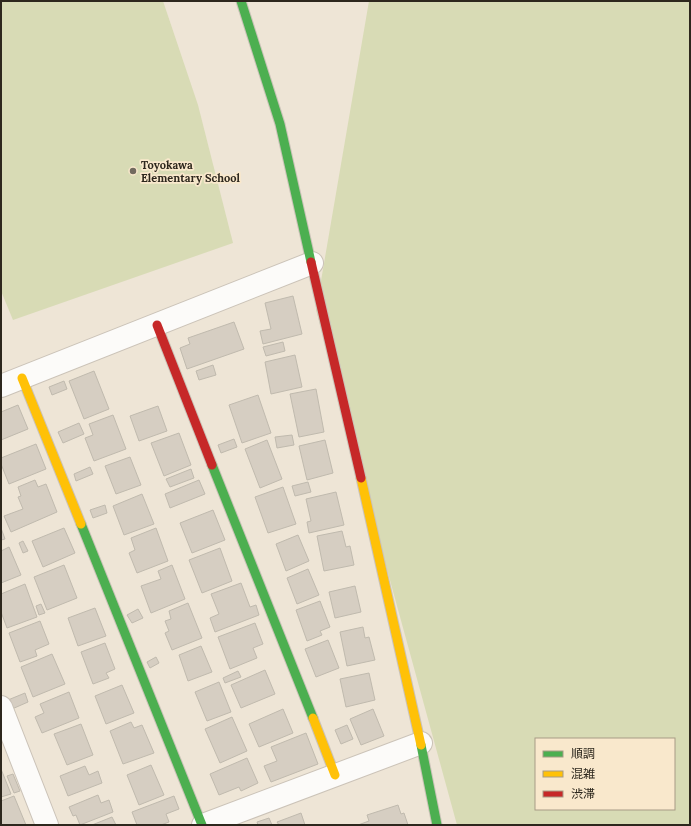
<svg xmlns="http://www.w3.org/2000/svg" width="691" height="826" viewBox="0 0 691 826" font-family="Lora,'Noto Sans JP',serif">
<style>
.green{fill:#d8dbb5;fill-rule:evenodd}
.building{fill:#d6cec2;stroke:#c0baae}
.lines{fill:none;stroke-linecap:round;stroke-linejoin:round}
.street-casing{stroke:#cbc3b8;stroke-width:24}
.fast-casing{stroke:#cbc3b8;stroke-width:11}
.slow-casing{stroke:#cbc3b8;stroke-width:11}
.jam-casing{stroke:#cbc3b8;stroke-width:11}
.street{stroke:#fcfbf9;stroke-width:22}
.fast{stroke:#4caf50;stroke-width:9}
.slow{stroke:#ffc107;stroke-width:9}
.jam{stroke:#c62828;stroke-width:9}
.poi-dot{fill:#716a5e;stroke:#f9e8cc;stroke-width:1.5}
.labels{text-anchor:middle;stroke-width:3.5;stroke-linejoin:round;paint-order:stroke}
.poi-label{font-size:11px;font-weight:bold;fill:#2d271d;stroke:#f9e8cc;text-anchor:start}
</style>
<rect width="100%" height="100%" fill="#eee5d6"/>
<!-- green -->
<g class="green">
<path d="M1,1H163L198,105L233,243L13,320L1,291Z"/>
<path d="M369,1H690V825H457L316,310ZM536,739H674V809H536Z"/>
</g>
<!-- building -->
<g class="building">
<path d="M293,296L302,334L263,344L260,331L271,329L265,303Z"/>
<path d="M234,322L244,349L187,369L180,348L190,344L188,338Z"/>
<path d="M283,342L285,351L266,356L263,347Z"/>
<path d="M295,355L302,387L271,394L265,362Z"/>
<path d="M213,365L216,375L199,380L196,371Z"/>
<path d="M94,371L109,409L84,419L69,381Z"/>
<path d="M64,381L67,389L52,395L49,387Z"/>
<path d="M316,389L324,432L299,437L290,394Z"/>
<path d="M258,395L271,433L242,443L229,405Z"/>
<path d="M18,405L28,429L1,440V412Z"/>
<path d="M158,406L167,431L139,441L130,416Z"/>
<path d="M113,415L126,449L94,461L85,438L93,435L89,424Z"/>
<path d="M79,423L84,434L63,443L58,432Z"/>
<path d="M179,433L191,465L164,476L151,443Z"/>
<path d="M292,435L294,445L277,448L275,437Z"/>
<path d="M234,439L237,447L221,453L218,445Z"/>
<path d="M267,440L282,479L260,488L245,449Z"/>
<path d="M325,440L333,473L307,480L299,446Z"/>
<path d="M36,444L46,469L9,484L1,464V458Z"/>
<path d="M130,457L141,485L116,494L105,466Z"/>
<path d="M90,467L93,474L76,481L74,474Z"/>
<path d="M191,469L194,478L170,487L166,479Z"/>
<path d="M35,480L38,487L46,484L57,512L11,532L4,516L23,509L18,497L21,496L18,487Z"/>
<path d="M199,480L205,494L170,508L165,494Z"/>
<path d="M308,482L311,492L295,496L292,486Z"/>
<path d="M283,487L296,524L268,533L255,497Z"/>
<path d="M336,492L344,525L309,533L307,522L311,521L306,499Z"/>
<path d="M142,494L154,524L124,535L113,506Z"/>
<path d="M105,505L107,513L93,518L90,510Z"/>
<path d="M213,510L225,540L192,553L180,523Z"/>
<path d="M1,528L5,539L1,540Z"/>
<path d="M64,528L75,553L43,567L32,541Z"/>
<path d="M156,528L168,561L137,573L129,553L135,550L131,538Z"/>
<path d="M342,531L346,547L350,546L354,565L324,571L317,536Z"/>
<path d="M298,535L309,561L286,571L276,544Z"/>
<path d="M23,541L28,551L23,553L19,543Z"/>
<path d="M9,547L21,575L1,583V551Z"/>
<path d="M220,548L232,581L202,593L189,560Z"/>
<path d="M64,565L77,598L47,610L34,577Z"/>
<path d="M172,565L185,599L151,613L141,586L161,579L158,571Z"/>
<path d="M308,569L319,595L297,604L287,578Z"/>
<path d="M241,583L250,607L256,605L259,615L215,632L210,618L219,614L211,594Z"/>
<path d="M25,584L37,617L7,628L1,612V594Z"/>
<path d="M355,586L361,612L335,618L329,592Z"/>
<path d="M320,601L330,627L320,631L322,635L307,641L296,610Z"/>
<path d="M188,603L202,638L172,650L165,633L169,631L165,621L171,619L169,611Z"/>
<path d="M41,604L45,613L39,615L36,606Z"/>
<path d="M95,608L106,636L78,646L68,618Z"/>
<path d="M138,609L143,618L132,623L127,615Z"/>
<path d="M40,621L49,644L35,650L37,656L20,662L9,633Z"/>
<path d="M255,623L263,644L253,648L257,658L230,669L218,637Z"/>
<path d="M363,627L365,638L369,637L375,660L347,666L340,632Z"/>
<path d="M328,640L339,668L316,677L305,649Z"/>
<path d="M105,643L115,669L106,673L109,678L93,684L81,652Z"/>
<path d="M201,646L212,672L188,681L179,655Z"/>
<path d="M52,654L65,684L33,697L21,667Z"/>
<path d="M156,657L159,663L150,668L147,662Z"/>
<path d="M265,670L275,694L241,708L231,685Z"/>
<path d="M238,671L241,677L225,683L223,678Z"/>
<path d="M369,673L375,700L346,707L340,679Z"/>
<path d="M219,682L231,712L207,721L195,692Z"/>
<path d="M122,685L134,713L106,724L95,696Z"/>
<path d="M69,692L79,718L42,733L35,717L44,713L40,704Z"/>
<path d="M25,693L28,702L12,709L8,700Z"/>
<path d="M283,709L293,733L259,747L249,724Z"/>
<path d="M373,709L384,736L361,745L350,719Z"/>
<path d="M232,717L247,751L220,763L205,729Z"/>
<path d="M131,722L134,728L142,725L154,753L123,764L110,731Z"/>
<path d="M81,724L93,755L67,765L54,734Z"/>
<path d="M347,725L353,739L341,744L335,730Z"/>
<path d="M306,733L318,764L271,782L264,766L277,761L271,747Z"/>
<path d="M247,758L258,783L241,791L239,787L219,795L210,774Z"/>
<path d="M151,765L164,795L139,805L127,775Z"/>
<path d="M85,766L89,775L98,771L102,783L68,796L60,776Z"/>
<path d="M1,769L11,794L1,797Z"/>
<path d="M13,774L20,791L14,793L7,776Z"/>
<path d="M98,795L101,803L109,800L113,812L80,825L76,815L73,816L69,807Z"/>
<path d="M14,796L26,825H1V801Z"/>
<path d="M174,796L179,809L166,814L169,822L161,825H137L132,812Z"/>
<path d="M398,805L401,814L404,813L408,825H358L369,821L367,815Z"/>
<path d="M301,813L305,825H279L277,822Z"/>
<path d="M112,817L116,825H92Z"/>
<path d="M269,818L272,825H258L257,822Z"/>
</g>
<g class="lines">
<defs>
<g id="street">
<path d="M1,386L312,263"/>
<path d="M1,707L47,825"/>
<path d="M203,825L421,743"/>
</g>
<g id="fast">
<path d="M241,1L280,124L311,262"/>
<path d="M212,465L313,718"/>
<path d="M81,524L202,825"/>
<path d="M421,745L437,825"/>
</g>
<g id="slow">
<path d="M22,378L81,524"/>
<path d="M361,478L421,745"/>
<path d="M313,718L335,775"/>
</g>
<g id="jam">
<path d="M311,262L361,478"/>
<path d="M157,325L212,465"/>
</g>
</defs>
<!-- street casing -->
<use href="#street" class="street-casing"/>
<!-- fast casing -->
<use href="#fast" class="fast-casing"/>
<!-- slow casing -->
<use href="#slow" class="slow-casing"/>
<!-- jam casing -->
<use href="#jam" class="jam-casing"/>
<!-- street -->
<use href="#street" class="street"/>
<!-- fast -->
<use href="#fast" class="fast"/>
<!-- slow -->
<use href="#slow" class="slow"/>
<!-- jam -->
<use href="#jam" class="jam"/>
</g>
<!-- markers -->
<circle class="poi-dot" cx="133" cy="171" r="4"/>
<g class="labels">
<!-- poi labels -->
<g class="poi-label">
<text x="141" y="169">Toyokawa<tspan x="141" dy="13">Elementary School</tspan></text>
</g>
</g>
<!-- border -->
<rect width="691" height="826" fill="none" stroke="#2d271d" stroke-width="4"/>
<!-- legend -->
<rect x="535" y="738" width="140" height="72" fill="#f9e8cc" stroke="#a79b86"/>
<rect x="543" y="751" width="20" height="6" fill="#4caf50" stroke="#a79b86"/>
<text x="571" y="758" font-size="12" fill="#2d271d">順調</text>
<rect x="543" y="771" width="20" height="6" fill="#ffc107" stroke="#a79b86"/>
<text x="571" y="778" font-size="12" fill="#2d271d">混雑</text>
<rect x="543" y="791" width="20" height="6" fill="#c62828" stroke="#a79b86"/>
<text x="571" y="798" font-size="12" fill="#2d271d">渋滞</text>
</svg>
